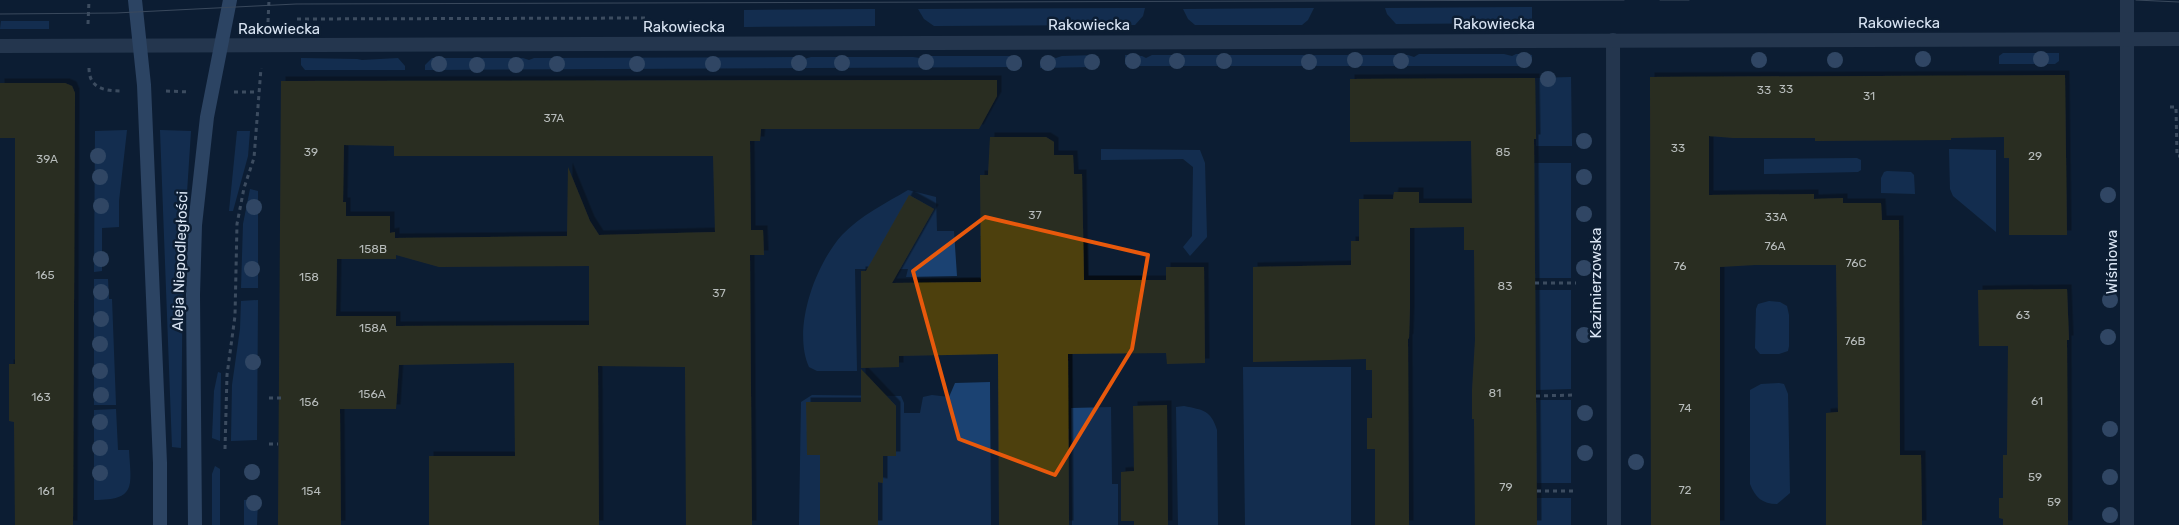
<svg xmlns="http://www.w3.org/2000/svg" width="2179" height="525" viewBox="0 0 2179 525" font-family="Rubik,sans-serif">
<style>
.green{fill:#1b4272}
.building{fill:#4e4110;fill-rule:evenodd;filter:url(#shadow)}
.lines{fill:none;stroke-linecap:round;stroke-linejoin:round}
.path{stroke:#778597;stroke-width:3;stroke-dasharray:4 4;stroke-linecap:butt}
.minor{stroke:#40556f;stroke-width:14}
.tertiary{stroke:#40556f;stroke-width:14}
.secondary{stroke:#53739e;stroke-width:14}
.tram{stroke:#707e90;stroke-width:1}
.tree{fill:#5b799f}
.marked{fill:none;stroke:#e8590c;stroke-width:4;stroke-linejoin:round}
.labels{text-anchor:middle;stroke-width:5;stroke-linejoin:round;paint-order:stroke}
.number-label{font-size:12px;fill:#b6bbba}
.street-label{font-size:15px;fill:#d9e4f3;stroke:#0d1e33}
</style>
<defs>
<filter id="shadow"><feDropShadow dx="4.5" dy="-4.5" stdDeviation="0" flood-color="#0009"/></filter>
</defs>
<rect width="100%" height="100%" fill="#0d1e33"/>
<!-- green -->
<g class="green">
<path d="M1532,7V23L1396,24L1387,14L1385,8Z"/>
<path d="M1145,8L1143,16L1135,25L934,26L924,19L918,9Z"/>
<path d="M1314,8L1308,20L1302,25H1195L1188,19L1183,9Z"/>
<path d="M875,9V26L744,27V10Z"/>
<path d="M1,21H49V29H0Z"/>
<path d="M2003,53H2059V61L2055,64H1999V56Z"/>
<path d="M1419,54H1504L1512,56L1516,54L1532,55V61L1528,66H1128L1125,64V55L1142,56L1146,58L1152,55H1408L1414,57Z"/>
<path d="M1096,55L1095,64L1092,67L1040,68V62L1045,56L1056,58L1062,56Z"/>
<path d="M924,56H1017L1022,61V67L425,70V65L432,58H523L529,60L534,58L799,57L804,59L811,57H913L920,58Z"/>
<path d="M301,58L357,59L362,60L398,58L405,66V70H305L301,65Z"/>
<path d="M1571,77L1572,146H1536L1535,78Z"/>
<path d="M127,130L119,201V227L102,228V271L94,272L95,131Z"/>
<path d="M160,130L191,131L183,254L181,448L172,447Z"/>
<path d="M237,131H250L248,156L233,211H229Z"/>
<path d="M1101,149L1200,150L1205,163L1207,237L1190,256L1183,247L1192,236L1193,167L1183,159L1101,160Z"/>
<path d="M1949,149L1996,150V232L1953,196L1950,189Z"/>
<path d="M1857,158L1861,160V170L1858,172L1764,174V159Z"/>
<path d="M1534,163H1571V278H1535Z"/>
<path d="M1887,171L1911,172L1914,175L1915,194L1881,193V178L1884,172Z"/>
<path d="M250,189L258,191V288H241L243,224Z"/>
<path d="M908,190L936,197L937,231H954L957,276L906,277L908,269H855L857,371H817L809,367C792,329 815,265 842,235C860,216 886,203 908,190Z"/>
<path d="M94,279H108L109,299H112L116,405H94Z"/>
<path d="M1535,290H1571V389L1536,390Z"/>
<path d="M258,300L257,440L231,441L232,385L240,329L241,301Z"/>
<path d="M1769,301L1780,302L1787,306L1789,315V346L1788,351L1779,354H1760L1755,348L1756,309L1758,304Z"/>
<path d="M1243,367H1351V525H1245Z"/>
<path d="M218,372L221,373L220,441L212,438L214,391Z"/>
<path d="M990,382L991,525H799L801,402L812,395L901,396L904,403V413H920L923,397L932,395L949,397L955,383Z"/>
<path d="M1779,383L1784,384L1788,394L1790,493L1777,504C1762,504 1755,497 1750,484V390L1761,384Z"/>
<path d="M1536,400H1571V483H1537L1536,480Z"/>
<path d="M1184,406C1203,410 1211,410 1217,430L1218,525H1178L1176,407Z"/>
<path d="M1111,407L1112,484H1118V525H1072L1071,408Z"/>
<path d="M116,409L118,450H129C131,486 137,500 94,500V410Z"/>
<path d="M215,466L220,469V525H212V474Z"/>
<rect x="1537" y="498" width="34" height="27"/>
<path d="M258,499L257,525H244V500Z"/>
</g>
<!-- building -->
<g class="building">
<path d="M2065,75L2067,235H2009V158H2004V137L1951,138V140L1815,141V138H1733L1709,136V195L1814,194V199L1843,198V203H1881L1882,220H1899L1900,455H1921L1922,525H1826V413L1838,412L1836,265H1755L1720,267V525H1651L1650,77Z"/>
<path d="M1535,78L1536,139H1534L1537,525H1475L1474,419H1472V390L1475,340L1474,250H1464V227L1410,228V308L1409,338L1408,339L1409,525H1375V449H1367V418H1372V370H1366V359L1253,362V267L1351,265V241H1359V199H1393L1394,192H1419V203H1472L1471,141L1350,142V79Z"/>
<path d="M997,80V96L979,129H761L760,141H750L751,230H763L764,255H750L752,525H686L685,367L598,366L599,525H429V456H515L514,363L399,365L396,409H340L341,525H278L281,81ZM344,145L394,146V156H713L715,232L599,235L590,221L568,167L567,236L395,238V232L390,233V216H346V202H343ZM396,255L439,267L589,266V325L396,326V316H336L337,259H396Z"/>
<path d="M0,83H65L72,86L75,93L73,525H15L14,422L9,421V364H15V138H0Z"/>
<path d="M990,137H1046L1054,142V155H1073L1074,174H1082L1084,280H1166V267H1204L1205,363L1167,364L1166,353L1068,354L1069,525H999L998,354L899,356V367L861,368V271H866L909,195L934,209L892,283L981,282L980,175H988Z"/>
<path d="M2067,289L2069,340H2067L2068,525H2003V519L1999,518V498H2003V455H2007L2008,346H1979L1978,290Z"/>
<path d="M861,369L896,406V456H883V483L878,482V525H820V455H807L806,402H861Z"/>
<path d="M1167,405L1168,525H1134V521H1121V472L1134,471L1133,406Z"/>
</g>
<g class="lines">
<!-- path -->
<g class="path">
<path d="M297,19L646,18"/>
<path d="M268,22L269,0"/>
<path d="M88,24L89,0"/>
<path d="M89,68C89,89 105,91 123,91"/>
<path d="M166,91L190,92"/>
<path d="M234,92H258"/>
<path d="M2170,107H2176L2177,156H2179"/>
<path d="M1535,283H1576"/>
<path d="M1536,396L1576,395"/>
<path d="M269,398H281"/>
<path d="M269,444H278"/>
<path d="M225,449L227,375L235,316L237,224L244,188L254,158L261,68"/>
<path d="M1537,491H1576"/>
</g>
<!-- minor -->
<g class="minor">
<path d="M1613,40L1614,525"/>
<path d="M2127,525V0"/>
</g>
<!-- tertiary -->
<path class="tertiary" d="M0,46L2179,39"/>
<!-- secondary -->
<g class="secondary">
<path d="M135,0L144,85L160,463V525"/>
<path d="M195,525L193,295L195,225L207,117L230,0"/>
</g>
<!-- tram -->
<g class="tram">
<path d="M1660,0H1689"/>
<path d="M2136,0L2179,2"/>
<path d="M0,14L116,13L296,4L1624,0"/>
</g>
</g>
<!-- trees -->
<g class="tree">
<circle cx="1923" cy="59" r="8"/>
<circle cx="2041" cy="59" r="8"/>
<circle cx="1355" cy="60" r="8"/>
<circle cx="1524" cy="60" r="8"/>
<circle cx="1759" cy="60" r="8"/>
<circle cx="1835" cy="60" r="8"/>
<circle cx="1133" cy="61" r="8"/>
<circle cx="1177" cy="61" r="8"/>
<circle cx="1224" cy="61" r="8"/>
<circle cx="1401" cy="61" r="8"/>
<circle cx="926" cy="62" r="8"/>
<circle cx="1092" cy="62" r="8"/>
<circle cx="1309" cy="62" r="8"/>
<circle cx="799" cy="63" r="8"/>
<circle cx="842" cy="63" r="8"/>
<circle cx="1014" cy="63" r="8"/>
<circle cx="1048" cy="63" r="8"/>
<circle cx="439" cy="64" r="8"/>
<circle cx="557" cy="64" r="8"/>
<circle cx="637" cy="64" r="8"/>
<circle cx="713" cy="64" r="8"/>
<circle cx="477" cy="65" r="8"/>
<circle cx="516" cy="65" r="8"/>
<circle cx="1548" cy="79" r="8"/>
<circle cx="1584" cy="141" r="8"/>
<circle cx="98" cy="156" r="8"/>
<circle cx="100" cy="177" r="8"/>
<circle cx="1584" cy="177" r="8"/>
<circle cx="2108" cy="195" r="8"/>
<circle cx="101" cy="206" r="8"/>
<circle cx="254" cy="207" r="8"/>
<circle cx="1584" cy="214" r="8"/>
<circle cx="101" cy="259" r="8"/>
<circle cx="1584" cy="268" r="8"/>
<circle cx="252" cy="269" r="8"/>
<circle cx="101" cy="292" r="8"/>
<circle cx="2110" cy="300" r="8"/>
<circle cx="101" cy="319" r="8"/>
<circle cx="1584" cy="335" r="8"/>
<circle cx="2108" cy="337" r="8"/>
<circle cx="100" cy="344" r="8"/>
<circle cx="253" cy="362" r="8"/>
<circle cx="100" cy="371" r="8"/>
<circle cx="101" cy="395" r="8"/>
<circle cx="1585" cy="413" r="8"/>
<circle cx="100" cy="422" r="8"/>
<circle cx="2110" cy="429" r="8"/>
<circle cx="100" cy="448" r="8"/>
<circle cx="1585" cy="453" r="8"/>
<circle cx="1636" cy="462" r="8"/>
<circle cx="252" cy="472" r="8"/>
<circle cx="100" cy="473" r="8"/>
<circle cx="2110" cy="477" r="8"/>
<circle cx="254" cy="503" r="8"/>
<circle cx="2110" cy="515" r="8"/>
</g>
<!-- marked area -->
<path d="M0 0H2179V525H0ZM985,217L1148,255L1132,349L1055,475L959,439L913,271Z" fill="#0d1e33" fill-opacity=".55" fill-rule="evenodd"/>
<path class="marked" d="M985,217L1148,255L1132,349L1055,475L959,439L913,271Z"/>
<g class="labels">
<!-- number labels -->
<g class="number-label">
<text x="1786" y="93">33</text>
<text x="1764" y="94">33</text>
<text x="1869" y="100">31</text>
<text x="554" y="122">37A</text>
<text x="1678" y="152">33</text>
<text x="311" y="156">39</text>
<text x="1503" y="156">85</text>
<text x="2035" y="160">29</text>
<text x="47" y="163">39A</text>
<text x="1035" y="219">37</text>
<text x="1776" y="221">33A</text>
<text x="1775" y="250">76A</text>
<text x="373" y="253">158B</text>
<text x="1856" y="267">76C</text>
<text x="1680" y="270">76</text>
<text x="45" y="279">165</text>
<text x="309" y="281">158</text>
<text x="1505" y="290">83</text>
<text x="719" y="297">37</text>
<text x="2023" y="319">63</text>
<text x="373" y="332">158A</text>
<text x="1855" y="345">76B</text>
<text x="1495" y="397">81</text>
<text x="372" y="398">156A</text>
<text x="41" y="401">163</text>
<text x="2037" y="405">61</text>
<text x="309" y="406">156</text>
<text x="1685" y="412">74</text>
<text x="2035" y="481">59</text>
<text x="1506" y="491">79</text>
<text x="1685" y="494">72</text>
<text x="46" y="495">161</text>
<text x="311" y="495">154</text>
<text x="2054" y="506">59</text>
</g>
<!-- street labels -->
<g class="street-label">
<text x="1899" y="28">Rakowiecka</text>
<text x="1494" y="29">Rakowiecka</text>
<text x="1089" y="30">Rakowiecka</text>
<text x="684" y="32">Rakowiecka</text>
<text x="279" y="34">Rakowiecka</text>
<text transform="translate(180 261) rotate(-88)" y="5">Aleja Niepodległości</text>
<text transform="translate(2112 262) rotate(-90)" y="5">Wiśniowa</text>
<text transform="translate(1596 283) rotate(-90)" y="5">Kazimierzowska</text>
</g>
</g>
</svg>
